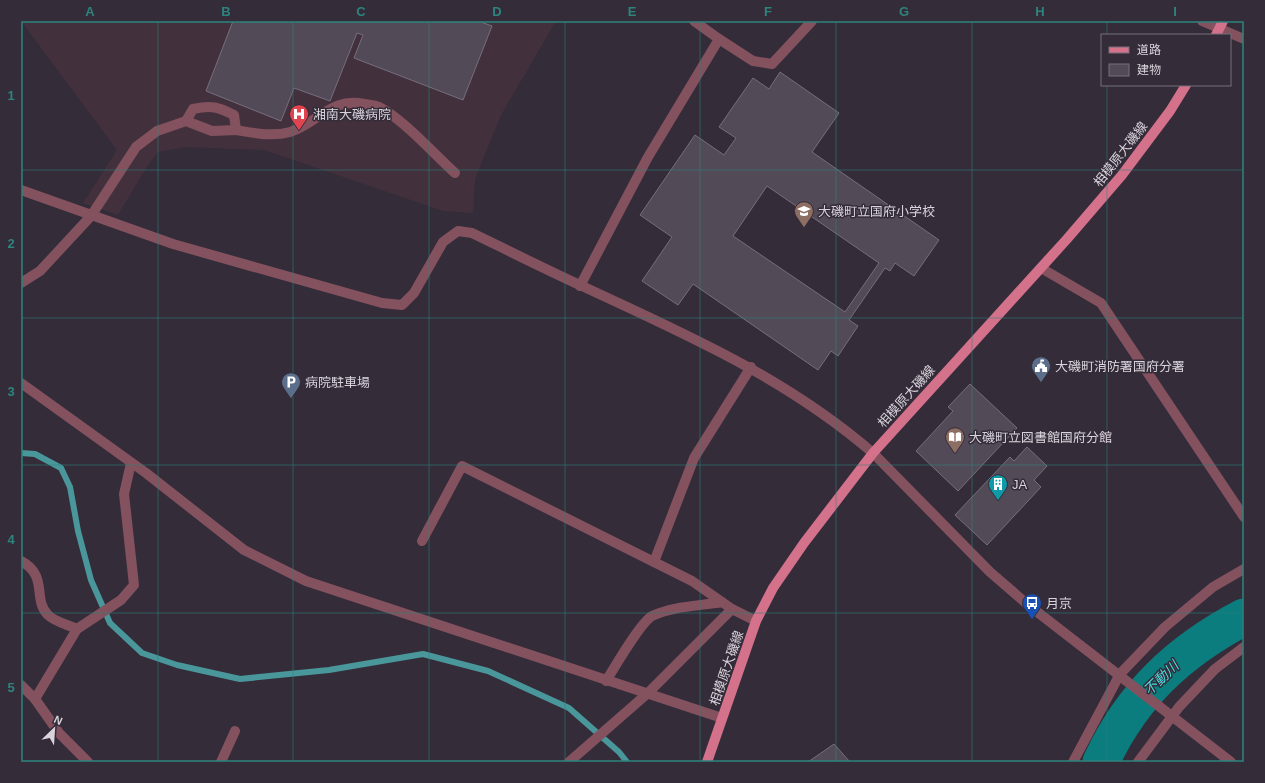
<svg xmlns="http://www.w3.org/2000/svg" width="1265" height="783" viewBox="0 0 1265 783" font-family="Arial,'Noto Sans JP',sans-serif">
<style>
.medical{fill:#42313c}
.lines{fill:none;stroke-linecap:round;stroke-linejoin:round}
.stream{stroke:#4a979b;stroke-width:6}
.river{stroke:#0c7d7f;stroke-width:37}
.building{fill:#534a58;stroke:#776e7d;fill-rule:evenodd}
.service{stroke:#83525e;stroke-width:10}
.minor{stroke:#83525e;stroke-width:10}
.tertiary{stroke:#83525e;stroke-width:10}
.primary{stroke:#d4718b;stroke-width:10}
.grid{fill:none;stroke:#2d847e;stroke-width:1;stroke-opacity:0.55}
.labels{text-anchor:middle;stroke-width:3;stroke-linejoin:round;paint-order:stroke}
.poi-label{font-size:13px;fill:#d9d4dc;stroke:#342c39;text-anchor:start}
.street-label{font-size:13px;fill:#d9d4dc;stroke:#342c39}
.water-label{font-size:14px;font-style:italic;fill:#4ddbde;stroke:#342c39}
.neatline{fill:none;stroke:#2d847e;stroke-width:1.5}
.grid-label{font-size:13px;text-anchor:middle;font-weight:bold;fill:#2d847e}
</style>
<rect width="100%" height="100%" fill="#342c39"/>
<!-- medical -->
<path class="medical" d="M21,21H556L501,115L475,179L473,213L443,211L264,150L187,147L158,152L146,168L118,215L83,203L117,150Z"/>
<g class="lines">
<!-- stream -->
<path class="stream" d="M21,453L35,454L61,468L70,487L78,531L91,580L110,623L142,653L177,665L240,679L329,670L423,654L488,671L569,708L619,752L627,762"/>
<!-- river -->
<path class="river" d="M1101,762C1132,695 1179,651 1244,617"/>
</g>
<!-- building -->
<g class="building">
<path d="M233,21H478L492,26L463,100L354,58L363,35L357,33L330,101L294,88L281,121L206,91Z"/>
<path d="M780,72L839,113L812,152L939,240L914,276L895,263L890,271L885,268L849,320L858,326L838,356L831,351L818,370L693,284L678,305L642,281L672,237L640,215L695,135L724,155L736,138L719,127L753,78L769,89ZM767,186L879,263L845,312L733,236Z"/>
<path d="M970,384L1017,428L958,491L916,451L953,411L948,407Z"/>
<path d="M1027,447L1047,466L1034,480L1041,487L987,545L955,515L1010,457L1014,461Z"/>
<path d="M834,744L850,762H808Z"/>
</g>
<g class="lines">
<!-- service -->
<g class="service">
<path d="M236,130C253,133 272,137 290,132C318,123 331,97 364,104C369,105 375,105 379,107C402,118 435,155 455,173"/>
<path d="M91,216L136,147L157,131L186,121L212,131L236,130L234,115C218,107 212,105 193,109L186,121"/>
<path d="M1041,268L1101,303L1244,517"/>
<path d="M422,541L462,466L692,581L732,609"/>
<path d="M21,561C49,576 32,599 48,615C55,622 69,625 77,629"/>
<path d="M654,562L694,458L751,367"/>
<path d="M606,681C615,667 640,623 652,616C673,606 700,606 722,602"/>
<path d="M221,762L235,731"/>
</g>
<!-- minor -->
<g class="minor">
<path d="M1202,21L1244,39"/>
<path d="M719,39L753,61L772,64L812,21"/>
<path d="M21,190L173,244L382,303L402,305L414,293L443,242L458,231L472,233C509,251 545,269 582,286C685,334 785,377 873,453"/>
<path d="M580,286L648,157L719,39L694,21"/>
<path d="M21,685L35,699L59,733L88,762"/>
<path d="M35,699L77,629L121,600L134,585L124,494L131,463"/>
<path d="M569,762L648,693L732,609L756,621"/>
<path d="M1073,762L1120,674L1165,627L1213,587L1244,569"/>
<path d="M1138,762L1179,707L1215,669L1244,647"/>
</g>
<!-- tertiary -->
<g class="tertiary">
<path d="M21,283L40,271L91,216"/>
<path d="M21,383L146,473L244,550L306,581L722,718"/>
<path d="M873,453L990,572L1027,604L1231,762"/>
</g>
<!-- primary -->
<g class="primary">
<path d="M1216,35L1223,21"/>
<path d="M707,762L756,621L773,588L804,543L873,453L1067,239L1122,175L1170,111L1186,85"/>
</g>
</g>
<!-- grid -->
<path class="grid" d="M158,21V762M293,21V762M429,21V762M565,21V762M700,21V762M836,21V762M972,21V762M1107,21V35M1107,85V762M21,170H1244M21,318H1244M21,465H1244M21,613H1244"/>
<!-- icons -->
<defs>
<symbol id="hospital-pin" viewBox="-11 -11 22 30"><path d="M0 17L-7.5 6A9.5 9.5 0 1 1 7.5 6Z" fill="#e0444e" stroke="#342c39"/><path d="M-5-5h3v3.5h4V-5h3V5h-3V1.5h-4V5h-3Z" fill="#fff"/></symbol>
<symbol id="school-pin" viewBox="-11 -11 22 30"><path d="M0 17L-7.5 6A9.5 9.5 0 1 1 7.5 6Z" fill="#8d6e63" stroke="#342c39"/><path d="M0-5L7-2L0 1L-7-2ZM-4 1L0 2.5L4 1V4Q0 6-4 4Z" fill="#fff"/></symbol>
<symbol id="civic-pin" viewBox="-11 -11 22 30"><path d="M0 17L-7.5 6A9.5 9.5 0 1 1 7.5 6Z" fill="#5c6f8a" stroke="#342c39"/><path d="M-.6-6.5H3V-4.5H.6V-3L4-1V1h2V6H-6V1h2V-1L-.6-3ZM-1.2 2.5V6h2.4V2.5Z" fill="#fff"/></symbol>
<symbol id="parking-pin" viewBox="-11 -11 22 30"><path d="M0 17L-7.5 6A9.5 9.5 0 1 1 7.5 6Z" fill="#5c6f8a" stroke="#342c39"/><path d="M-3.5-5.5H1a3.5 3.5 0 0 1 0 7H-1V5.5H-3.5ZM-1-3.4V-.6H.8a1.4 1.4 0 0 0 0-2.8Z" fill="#fff"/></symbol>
<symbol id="library-pin" viewBox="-11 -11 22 30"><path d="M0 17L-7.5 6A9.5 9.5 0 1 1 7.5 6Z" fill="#8d6e63" stroke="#342c39"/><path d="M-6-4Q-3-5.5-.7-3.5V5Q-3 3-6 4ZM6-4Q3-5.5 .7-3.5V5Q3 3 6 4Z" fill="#fff"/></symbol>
<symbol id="building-pin" viewBox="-11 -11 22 30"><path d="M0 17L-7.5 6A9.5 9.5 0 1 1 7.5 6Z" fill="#0f9aa8" stroke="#342c39"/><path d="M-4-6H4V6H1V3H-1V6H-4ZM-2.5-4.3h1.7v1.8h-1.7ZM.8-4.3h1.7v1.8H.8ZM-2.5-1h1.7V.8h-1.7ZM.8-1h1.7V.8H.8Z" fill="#fff"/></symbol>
<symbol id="bus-pin" viewBox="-11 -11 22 30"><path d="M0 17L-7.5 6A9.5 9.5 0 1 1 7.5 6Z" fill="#1a4fb4" stroke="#342c39"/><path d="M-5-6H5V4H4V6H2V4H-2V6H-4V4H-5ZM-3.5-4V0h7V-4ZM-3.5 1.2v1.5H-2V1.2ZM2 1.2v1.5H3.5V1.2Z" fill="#fff"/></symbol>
</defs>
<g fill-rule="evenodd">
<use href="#hospital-pin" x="288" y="103" width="22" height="30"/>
<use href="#school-pin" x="793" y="200" width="22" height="30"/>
<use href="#civic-pin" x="1030" y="355" width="22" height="30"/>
<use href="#parking-pin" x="280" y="371" width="22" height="30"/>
<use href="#library-pin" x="944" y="426" width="22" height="30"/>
<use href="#building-pin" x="987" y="473" width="22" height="30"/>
<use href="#bus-pin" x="1021" y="592" width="22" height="30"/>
</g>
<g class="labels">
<!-- poi labels -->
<g class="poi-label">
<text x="313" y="119">湘南大磯病院</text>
<text x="818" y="216">大磯町立国府小学校</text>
<text x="1055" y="371">大磯町消防署国府分署</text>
<text x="305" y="387">病院駐車場</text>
<text x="969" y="442">大磯町立図書館国府分館</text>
<text x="1012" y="489">JA</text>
<text x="1046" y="608">月京</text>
</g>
<!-- street labels -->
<g class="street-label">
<text transform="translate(1120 154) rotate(-52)" y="5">相模原大磯線</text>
<text transform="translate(906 396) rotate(-48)" y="5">相模原大磯線</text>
<text transform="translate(726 668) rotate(-71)" y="5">相模原大磯線</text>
</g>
<!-- water labels -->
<g class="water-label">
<text transform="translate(1161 678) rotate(-44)" y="5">不動川</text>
</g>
</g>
<!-- border -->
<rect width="1265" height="783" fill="none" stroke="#342c39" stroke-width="44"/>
<!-- legend -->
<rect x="1101" y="34" width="130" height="52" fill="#342c39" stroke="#766f7a"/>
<rect x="1109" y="47" width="20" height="6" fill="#d4718b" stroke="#766f7a"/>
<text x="1137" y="54" font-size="12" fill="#d9d4dc">道路</text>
<rect x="1109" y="64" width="20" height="12" fill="#534a58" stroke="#766f7a"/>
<text x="1137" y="74" font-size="12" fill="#d9d4dc">建物</text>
<!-- north arrow -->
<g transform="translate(54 729) rotate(25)" stroke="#342c39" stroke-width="3" paint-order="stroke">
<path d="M0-3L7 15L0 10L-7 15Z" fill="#d9d4dc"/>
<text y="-6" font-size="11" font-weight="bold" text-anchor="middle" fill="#d9d4dc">N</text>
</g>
<rect x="22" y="22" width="1221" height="739" class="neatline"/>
<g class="grid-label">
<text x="90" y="16">A</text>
<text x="226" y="16">B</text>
<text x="361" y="16">C</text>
<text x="497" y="16">D</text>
<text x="632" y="16">E</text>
<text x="768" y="16">F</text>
<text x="904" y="16">G</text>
<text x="1040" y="16">H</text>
<text x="1175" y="16">I</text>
<text x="11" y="100">1</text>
<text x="11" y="248">2</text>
<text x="11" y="396">3</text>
<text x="11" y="544">4</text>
<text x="11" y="692">5</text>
</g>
</svg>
